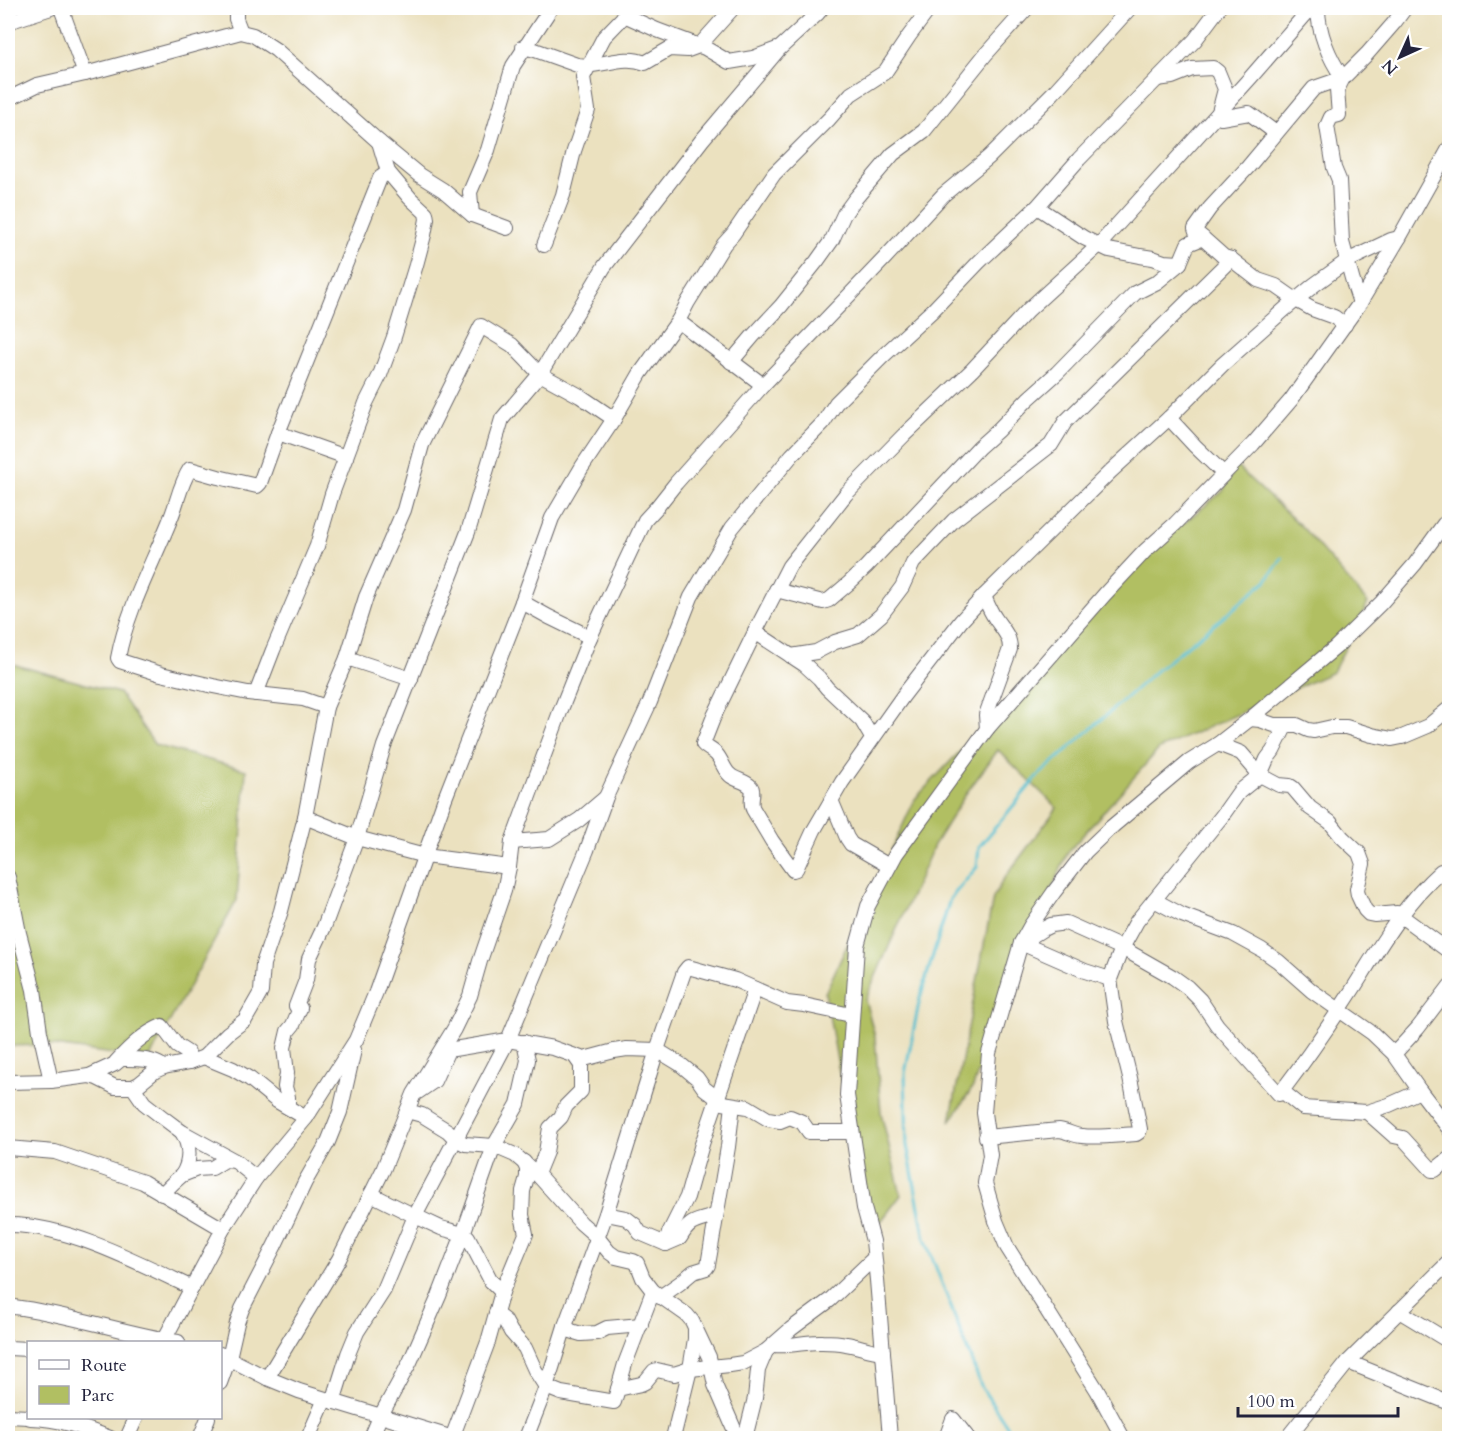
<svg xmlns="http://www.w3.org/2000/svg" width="1457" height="1446" viewBox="0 0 1457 1446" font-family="Cardo,serif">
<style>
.green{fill:#b1bf62;stroke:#6a704e;stroke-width:1.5}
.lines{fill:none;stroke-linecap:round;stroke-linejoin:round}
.stream{stroke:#53becf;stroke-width:3}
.minor-casing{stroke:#686569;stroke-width:16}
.minor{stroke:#fff;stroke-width:14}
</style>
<rect width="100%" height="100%" fill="#fff"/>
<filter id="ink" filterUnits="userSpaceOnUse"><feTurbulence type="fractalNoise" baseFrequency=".0167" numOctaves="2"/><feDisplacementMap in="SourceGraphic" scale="12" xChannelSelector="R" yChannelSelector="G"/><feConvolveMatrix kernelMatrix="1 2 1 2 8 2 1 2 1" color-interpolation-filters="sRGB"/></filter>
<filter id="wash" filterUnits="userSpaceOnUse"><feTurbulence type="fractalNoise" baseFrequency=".008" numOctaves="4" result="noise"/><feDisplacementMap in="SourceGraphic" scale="24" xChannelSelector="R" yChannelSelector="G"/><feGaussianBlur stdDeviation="1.35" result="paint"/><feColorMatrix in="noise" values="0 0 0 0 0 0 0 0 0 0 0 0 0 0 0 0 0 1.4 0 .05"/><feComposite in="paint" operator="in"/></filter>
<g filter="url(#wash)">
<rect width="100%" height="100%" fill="#ebe1bf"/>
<!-- green -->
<g class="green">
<path d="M1236,466L1303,528L1368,603L1333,672L1159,749L1068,852L1005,997L973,1087L950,1122L993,898L1003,880L1057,808L998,750L965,795L934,845L865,1000L875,1037L881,1113L901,1195L875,1229L843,1093L825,993L915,799L1147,553L1223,491Z"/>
<path d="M8,663L119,693L155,745L246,770L237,900L149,1059L47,1045L8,1046Z"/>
</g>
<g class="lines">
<!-- stream -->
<path class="stream" d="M1015,1438L982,1388L925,1239L907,1145L905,1073L920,998L950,899L977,867L979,847L1038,776L1157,670L1221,619L1267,580L1282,558"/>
</g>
</g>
<g filter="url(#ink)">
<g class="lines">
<defs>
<g id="minor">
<path d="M61,8L85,74"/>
<path d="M236,8V19L241,32"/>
<path d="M1311,8L1251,77L1098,246L1028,310L972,370L904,435L846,494L789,566L755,632L714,716L703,744C706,748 713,750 717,755C722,761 724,770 730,775C735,780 746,781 751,787C755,792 749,802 753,809L772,841L793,870L796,869L814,830L842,782L903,696L961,621L984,596L1111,471L1169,418L1222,365L1285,309L1314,285L1347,261L1391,240L1399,238"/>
<path d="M1318,8C1318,32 1329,58 1343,78"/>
<path d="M624,15L657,30L705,48L729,62L753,58L777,49"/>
<path d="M8,22L51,8"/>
<path d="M523,47L535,50L577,65C599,69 623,53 645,63L669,49L688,50L699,46L733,8"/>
<path d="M1343,78L1314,88L1248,167L1210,208L1195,229L1196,232L1224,257L1231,259L1258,280L1276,286L1296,300L1312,309L1334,317L1345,325"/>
<path d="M1157,79L1172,77L1192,69L1213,68L1218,72L1225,89L1219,112"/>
<path d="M8,99L37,85L85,74L241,32L253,35L276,50L379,142L419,175L443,190L472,215L507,228"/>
<path d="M1216,116L1221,118L1249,113L1276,133"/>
<path d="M1037,207L1084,238L1109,250L1140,256L1153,258L1164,262L1180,263"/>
<path d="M472,215L470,192L488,150L513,66L551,8"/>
<path d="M544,245L563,195L574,151L588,110L583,77L604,37L632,8"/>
<path d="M1360,303L1353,282L1342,242L1339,180L1334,168L1327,126L1331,117L1339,115L1337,90L1343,78L1367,54L1394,23L1405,8"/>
<path d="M678,321L763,385"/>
<path d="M731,362L753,336L781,306L817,261L832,240L844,214L855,199L893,154L924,131L985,55L1027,8"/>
<path d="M1169,418L1195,446L1223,473"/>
<path d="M278,433L346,457"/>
<path d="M776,590L823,602L829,600L849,583L866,567L979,447L998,430L1028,399L1057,373L1135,293L1157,282L1180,263L1188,244L1203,238"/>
<path d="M984,596C987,603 990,611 995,618C1002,629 1010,635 1010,649L986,715L987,729"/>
<path d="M522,602L549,617L590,637"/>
<path d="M755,632L805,665L819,678L827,688L862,721L872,738"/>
<path d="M791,656L816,652L835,642L858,635L881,615L902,587L913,563L954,520L1051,445L1065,422L1231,259"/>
<path d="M347,658L411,679"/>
<path d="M256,694L273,650L317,546L332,494L366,403L380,375L394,337L416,265L424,235L427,219L426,213L410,198L388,172L379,142"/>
<path d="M326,707L303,699L248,693L213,686L161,674L120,661L118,658C127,610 152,565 170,520C177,504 180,484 190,469L218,477L257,486L260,483L278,433L380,178L388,172"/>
<path d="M1250,719L1260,720L1274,725H1297L1308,730L1314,731L1332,727H1346L1372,735L1392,739L1402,737L1428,726L1450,708"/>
<path d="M1218,744L1241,753L1260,775L1279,785L1290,786L1293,788L1310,808L1330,822L1342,837L1359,853L1363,864L1357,889L1358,895L1365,910L1369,914L1374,915L1397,913L1450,952"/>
<path d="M831,800L847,838L851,844L889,866"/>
<path d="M305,817L357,838L425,856L509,867"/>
<path d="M512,842L549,839L579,820L605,798"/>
<path d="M8,877L19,933L34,990L40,1032L51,1081"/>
<path d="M1154,900L1182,915L1233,934L1262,950L1278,961L1312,991L1372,1033L1394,1054L1420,1091L1450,1130"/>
<path d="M1021,943L1085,971L1110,979"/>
<path d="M1028,944L1032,936L1043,929L1051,925L1066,923L1122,948L1173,977L1187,987L1200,1000L1217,1025L1279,1094L1282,1091C1307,1058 1331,1023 1353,989C1380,946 1403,905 1441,871L1450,872"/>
<path d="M1394,1054L1418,1028L1450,986"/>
<path d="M204,1057L233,1069L250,1079L277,1101L306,1118"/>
<path d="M116,1062C129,1048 144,1033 162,1026L177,1046L188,1053L190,1062"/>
<path d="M89,1076L97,1078L115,1087H133L139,1084L155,1071L164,1067L190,1062L204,1057L228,1033L245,1020L261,992L263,964L281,911L305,817L326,707L347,658L366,597L404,510L422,445L481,326L512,345L540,374L580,396L614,419"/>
<path d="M8,1082L51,1081L89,1076L115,1064L121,1059C136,1059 151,1058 164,1067"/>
<path d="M133,1087L144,1103L162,1117L182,1132L235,1161L256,1178"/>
<path d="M1282,1091L1303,1108L1367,1112L1389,1105L1420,1091"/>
<path d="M418,1092L434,1081L448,1050L508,1040L553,1048L584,1059L614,1051L627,1049L657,1050L680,1064L697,1078L704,1088L723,1103L748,1107L768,1119L780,1121L790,1117L802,1122L809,1132H852"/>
<path d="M288,1107V1097L285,1087L287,1073L284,1048L288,1031L293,1025L300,1008L296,1006L306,980L309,959L324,927L357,838L384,746L468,532L502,419L540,374L604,267L702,140L779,49L818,13L822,8"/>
<path d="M407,1111L422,1115L448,1131L456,1139L465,1144L494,1146L515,1155L537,1174L581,1223L597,1237L609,1252L616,1257L633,1261L637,1263L643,1278L653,1291L687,1315L692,1321L709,1357L715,1385L738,1438"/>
<path d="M1367,1112L1394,1136L1403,1138L1432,1170H1435L1450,1158"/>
<path d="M986,1137L1059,1130C1068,1131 1074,1136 1082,1136C1100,1138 1118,1135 1136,1134L1139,1132L1140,1129L1130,1078L1116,1021L1110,979L1122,948L1137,921L1222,816L1239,792L1260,775L1267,759L1273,751L1286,725"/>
<path d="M8,1148L55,1152L143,1182L223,1229"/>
<path d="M537,1174L546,1152L550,1128L561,1117L566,1106L581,1091V1065L576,1058"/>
<path d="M182,1175C191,1161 190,1146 182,1132"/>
<path d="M162,1194L173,1183L182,1175L197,1169L212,1168L225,1160L235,1161"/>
<path d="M371,1194C394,1206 417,1217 441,1228C450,1231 460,1232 468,1237L491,1281L502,1292"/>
<path d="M606,1214L626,1218L635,1225L640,1233L666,1244L680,1238C691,1218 697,1223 716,1215"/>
<path d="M8,1225C65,1224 140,1263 192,1288"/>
<path d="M666,1244L669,1233L687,1197L702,1144L755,989"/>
<path d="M660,1297L680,1283L693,1272L706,1268L708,1265L728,1147L733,1105"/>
<path d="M14,1307C69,1314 123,1333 178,1342"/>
<path d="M1399,1311L1450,1342"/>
<path d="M496,1314L505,1321L511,1332L525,1348L535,1370L546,1387L561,1393L614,1402L618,1389L641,1384L645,1382L654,1371L657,1370L674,1374L690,1369L730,1365L743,1363L766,1351L791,1329L830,1300L874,1258"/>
<path d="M565,1326L571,1331L581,1334L597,1333L607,1328L641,1325"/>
<path d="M163,1342L223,1229L256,1178L306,1118L356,1040L376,992L445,798L522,602L552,518L582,467L614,419L640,374L678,321L688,302L724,244L733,234L774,174L829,119L851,94L885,72L909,36L930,8"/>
<path d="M775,1345C791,1347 806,1341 822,1342C830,1342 838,1342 846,1344C859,1346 870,1351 883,1352"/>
<path d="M8,1348L28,1349"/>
<path d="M220,1354L267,1378L299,1391L453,1438"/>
<path d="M1348,1362L1450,1403"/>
<path d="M267,1378L339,1259L383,1170L414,1094L454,1029L470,996L480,961L504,891L509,867L512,842L560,712L590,637L645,520L657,507L676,483L763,385L883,260L943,195L989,157L1053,93L1130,8"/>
<path d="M220,1383L229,1358L237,1323L242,1309L275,1245L305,1182L328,1142L340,1112L354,1050"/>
<path d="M618,1389L625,1364L653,1291"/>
<path d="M333,1402L348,1354L357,1332L384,1290L415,1216L508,1040L587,850L606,797L650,702L691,597L732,528L792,455L823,423L836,403L883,356L933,310L979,262L1037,207L1079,159L1195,40L1219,8"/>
<path d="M8,1416L28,1417"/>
<path d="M30,1418C60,1419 82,1427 110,1438"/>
<path d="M127,1438L136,1418"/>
<path d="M200,1438L208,1418"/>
<path d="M308,1438L325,1399"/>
<path d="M371,1438L380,1417L410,1362L439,1296L463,1234L494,1146L518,1104L528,1060L524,1042"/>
<path d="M452,1438L488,1342L502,1292L526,1234L522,1215L523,1191L527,1177V1169L524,1162"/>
<path d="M526,1438L546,1387L565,1326L606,1214L657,1050L684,972L688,967L735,980L787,1003L804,1005L851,1015"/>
<path d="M673,1438L690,1369L695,1339V1329"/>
<path d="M745,1438L755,1398L758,1370L766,1351"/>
<path d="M890,1438L877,1280L873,1241L864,1208L847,1095L857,946L868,906L896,854L987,729L1105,594L1145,551L1175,524L1253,444L1291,400L1360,303L1399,238L1450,147"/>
<path d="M946,1438L953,1419L968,1438"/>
<path d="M1123,1438L1097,1390L1007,1247L996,1221L985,1183L990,1155L984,1113L989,1053L1021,943L1031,925L1054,892L1085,852L1108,830L1189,762L1218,744L1250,719L1336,647L1381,603L1415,564L1444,524L1450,522"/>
<path d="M1287,1438L1348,1362L1450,1261"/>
</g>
</defs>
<!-- minor casing -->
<use href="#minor" class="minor-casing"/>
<!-- minor -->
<use href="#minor" class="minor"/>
</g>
</g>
<!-- margin -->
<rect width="1457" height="1446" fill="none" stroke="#fff" stroke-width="30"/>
<!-- legend -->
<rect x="27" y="1341" width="195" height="78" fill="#ffffff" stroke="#a7a7b1" stroke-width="1.5"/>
<rect x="39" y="1360" width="30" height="9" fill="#ffffff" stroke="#a7a7b1" stroke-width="1.5"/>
<text x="81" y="1371" font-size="18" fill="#22223b">Route</text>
<rect x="39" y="1386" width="30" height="18" fill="#b1bf62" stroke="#a7a7b1" stroke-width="1.5"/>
<text x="81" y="1401" font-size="18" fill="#22223b">Parc</text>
<!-- north arrow -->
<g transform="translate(1400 57) rotate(225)" stroke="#ffffff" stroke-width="4.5" paint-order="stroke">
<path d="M0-4.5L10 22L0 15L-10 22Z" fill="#22223b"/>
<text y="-9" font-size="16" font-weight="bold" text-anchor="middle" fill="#22223b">N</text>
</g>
<!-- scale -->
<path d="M1238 1407v9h160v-9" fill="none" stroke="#22223b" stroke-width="3"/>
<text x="1247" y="1407" font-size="18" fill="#22223b" stroke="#ffffff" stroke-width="4.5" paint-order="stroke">100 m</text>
</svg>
